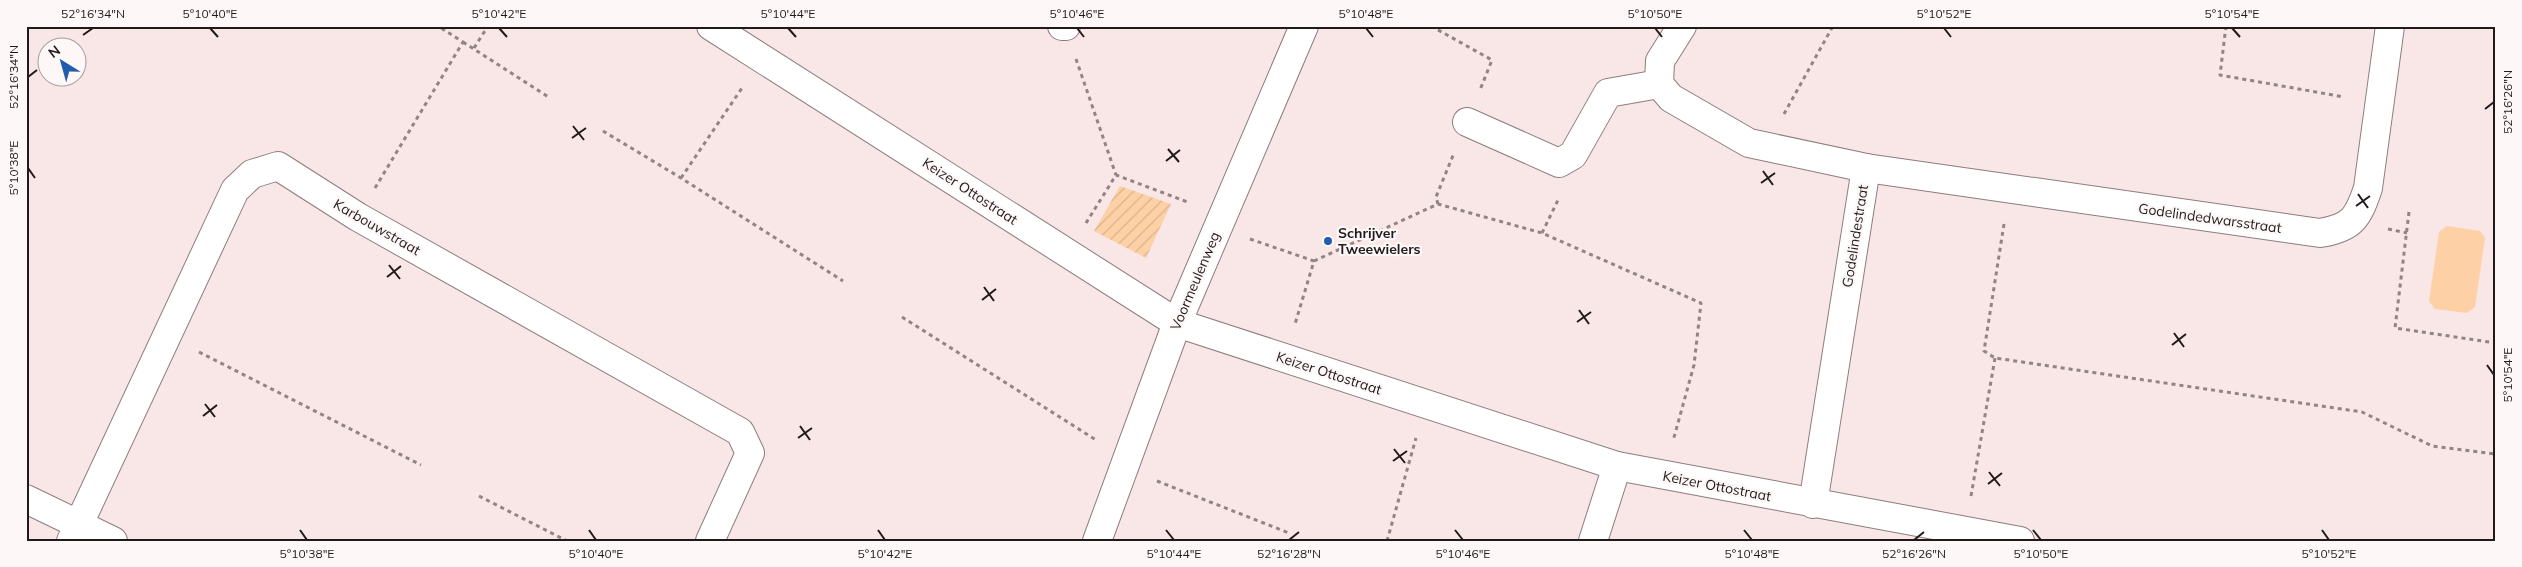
<svg xmlns="http://www.w3.org/2000/svg" width="2522" height="567" viewBox="0 0 2522 567" font-family="Mulish,sans-serif">
<style>
.garden{fill:url(#garden-furrows)}
.pitch{fill:#fdd1a5}
.lines{fill:none;stroke-linecap:round;stroke-linejoin:round}
.minor-casing{stroke:#8d7d7d;stroke-width:30}
.path{stroke:#918484;stroke-width:3;stroke-dasharray:4 4;stroke-linecap:butt}
.minor{stroke:#fff;stroke-width:28}
.ticks{fill:none;stroke:#211a1a;stroke-width:2}
.poi-dot{fill:#215cad;stroke:#fef7f7;stroke-width:2}
.labels{text-anchor:middle;stroke-width:4.5;stroke-linejoin:round;paint-order:stroke}
.street-label{font-size:14px;fill:#211a1a;stroke:#fef7f7}
.poi-label{font-size:14px;font-weight:bold;fill:#211a1a;stroke:#fef7f7;text-anchor:start}
.neatline{fill:none;stroke:#211a1a;stroke-width:2}
.ticks-label{font-size:12px;text-anchor:middle;fill:#211a1a}
</style>
<defs>
<pattern id="garden-furrows" width="10" height="10" patternUnits="userSpaceOnUse" patternTransform="scale(1.25)"><rect width="10" height="10" fill="#fdd1a5"/><path d="M-1 1l2-2M0 10L10 0M9 11l2-2" fill="none" stroke="#d9b38d"/></pattern>
</defs>
<rect width="100%" height="100%" fill="#f9e6e6"/>
<!-- garden -->
<path class="garden" d="M1120,186L1171,204L1146,258L1094,231Z"/>
<!-- pitch -->
<path class="pitch" d="M2447,226L2480,231L2485,238L2475,307L2467,313L2435,309L2429,301L2439,232Z"/>
<g class="lines">
<defs>
<g id="minor">
<path d="M711,26L1177,323L1617,466L2020,541"/>
<path d="M1062,26H1066"/>
<path d="M1682,26L1660,61L1659,84L1671,98L1749,143L1866,168L1813,504"/>
<path d="M1467,122L1559,163L1573,155L1608,93L1659,84"/>
<path d="M1866,168L2320,233C2352,228 2358,218 2368,188L2390,26"/>
<path d="M26,499L113,541"/>
<path d="M71,541L235,190L252,174L278,166L358,217L740,432L750,453L710,541"/>
<path d="M1097,541L1177,323L1304,26"/>
<path d="M1593,541L1617,466"/>
</g>
</defs>
<!-- minor casing -->
<use href="#minor" class="minor-casing"/>
<!-- path -->
<g class="path">
<path d="M1431,26L1492,60L1480,90"/>
<path d="M2226,26L2220,75L2344,97"/>
<path d="M463,42L550,98"/>
<path d="M474,48L488,26"/>
<path d="M1076,59L1116,175"/>
<path d="M1784,114L1833,26"/>
<path d="M603,131L681,178L843,281"/>
<path d="M681,178L742,88"/>
<path d="M375,188L463,42L438,26"/>
<path d="M1438,204L1436,197L1454,153"/>
<path d="M2409,212L2395,328L2496,343"/>
<path d="M1086,223L1116,175L1190,203"/>
<path d="M2004,224L1984,351L1995,358L2362,412L2432,446L2496,454"/>
<path d="M2388,229L2407,233"/>
<path d="M1542,233L1559,198"/>
<path d="M1250,239L1314,261L1295,324"/>
<path d="M1314,261L1438,204L1542,233L1701,303L1694,365L1673,441"/>
<path d="M902,317L1096,440"/>
<path d="M199,352L421,465"/>
<path d="M1157,481L1289,533"/>
<path d="M479,496L567,541"/>
<path d="M1971,496L1995,358"/>
<path d="M1387,541L1416,438"/>
</g>
<!-- minor -->
<use href="#minor" class="minor"/>
</g>
<!-- ticks -->
<path class="ticks" d="M210,28L218,37M499,28L507,37M788,28L796,37M1077,28L1084,37M1366,28L1373,37M1655,28L1662,37M1944,28L1951,37M2232,28L2240,37M83,35L93,28M28,77L37,70M2485,109L2494,102M573,126L584,140M572,138L586,128M1168,149L1179,162M1166,161L1180,150M28,168L35,178M1763,171L1773,185M1761,183L1775,173M2358,194L2368,208M2356,206L2370,196M389,265L400,279M387,277L401,266M984,287L994,301M982,300L996,289M1579,310L1589,324M1577,322L1591,312M2174,333L2184,347M2172,345L2186,334M2487,365L2494,375M205,404L215,417M203,416L217,405M800,426L810,440M798,438L812,428M1394,449L1405,463M1393,461L1407,451M1989,472L2000,486M1988,484L2002,473M300,530L307,540M589,530L596,540M878,530L885,540M1166,530L1174,540M1455,530L1463,540M1744,530L1752,540M2033,530L2041,540M2322,530L2329,540M1289,540L1299,532M1914,540L1924,532"/>
<!-- markers -->
<circle class="poi-dot" cx="1328" cy="241" r="5"/>
<g class="labels">
<!-- street labels -->
<g class="street-label">
<text transform="translate(970 191) rotate(33)" y="5">Keizer Ottostraat</text>
<text transform="translate(2210 218) rotate(8)" y="5">Godelindedwarsstraat</text>
<text transform="translate(377 227) rotate(30)" y="5">Karbouwstraat</text>
<text transform="translate(1855 236) rotate(-81)" y="5">Godelindestraat</text>
<text transform="translate(1195 281) rotate(-67)" y="5">Voormeulenweg</text>
<text transform="translate(1329 373) rotate(18)" y="5">Keizer Ottostraat</text>
<text transform="translate(1717 486) rotate(11)" y="5">Keizer Ottostraat</text>
</g>
<!-- poi labels -->
<g class="poi-label">
<text x="1338" y="238">Schrijver<tspan x="1338" dy="16">Tweewielers</tspan></text>
</g>
</g>
<!-- border -->
<rect width="2522" height="567" fill="none" stroke="#fef7f7" stroke-width="55"/>
<!-- north arrow -->
<g transform="translate(62 62) rotate(323)"><circle r="24" fill="#fef7f7" stroke="#a69f9f"/>
<path d="M0-4L9 19L0 12L-9 19Z" fill="#215cad"/>
<text y="-8" font-size="14" font-weight="bold" text-anchor="middle" fill="#211a1a">N</text>
</g>
<rect x="28" y="28" width="2466" height="512" class="neatline"/>
<g class="ticks-label">
<text x="93" y="18">52°16'34"N</text>
<text x="210" y="18">5°10'40"E</text>
<text x="499" y="18">5°10'42"E</text>
<text x="788" y="18">5°10'44"E</text>
<text x="1077" y="18">5°10'46"E</text>
<text x="1366" y="18">5°10'48"E</text>
<text x="1655" y="18">5°10'50"E</text>
<text x="1944" y="18">5°10'52"E</text>
<text x="2232" y="18">5°10'54"E</text>
<text transform="translate(14 77) rotate(-90)" y="4">52°16'34"N</text>
<text transform="translate(2508 102) rotate(-90)" y="4">52°16'26"N</text>
<text transform="translate(14 168) rotate(-90)" y="4">5°10'38"E</text>
<text transform="translate(2508 375) rotate(-90)" y="4">5°10'54"E</text>
<text x="307" y="558">5°10'38"E</text>
<text x="596" y="558">5°10'40"E</text>
<text x="885" y="558">5°10'42"E</text>
<text x="1174" y="558">5°10'44"E</text>
<text x="1289" y="558">52°16'28"N</text>
<text x="1463" y="558">5°10'46"E</text>
<text x="1752" y="558">5°10'48"E</text>
<text x="1914" y="558">52°16'26"N</text>
<text x="2041" y="558">5°10'50"E</text>
<text x="2329" y="558">5°10'52"E</text>
</g>
</svg>
